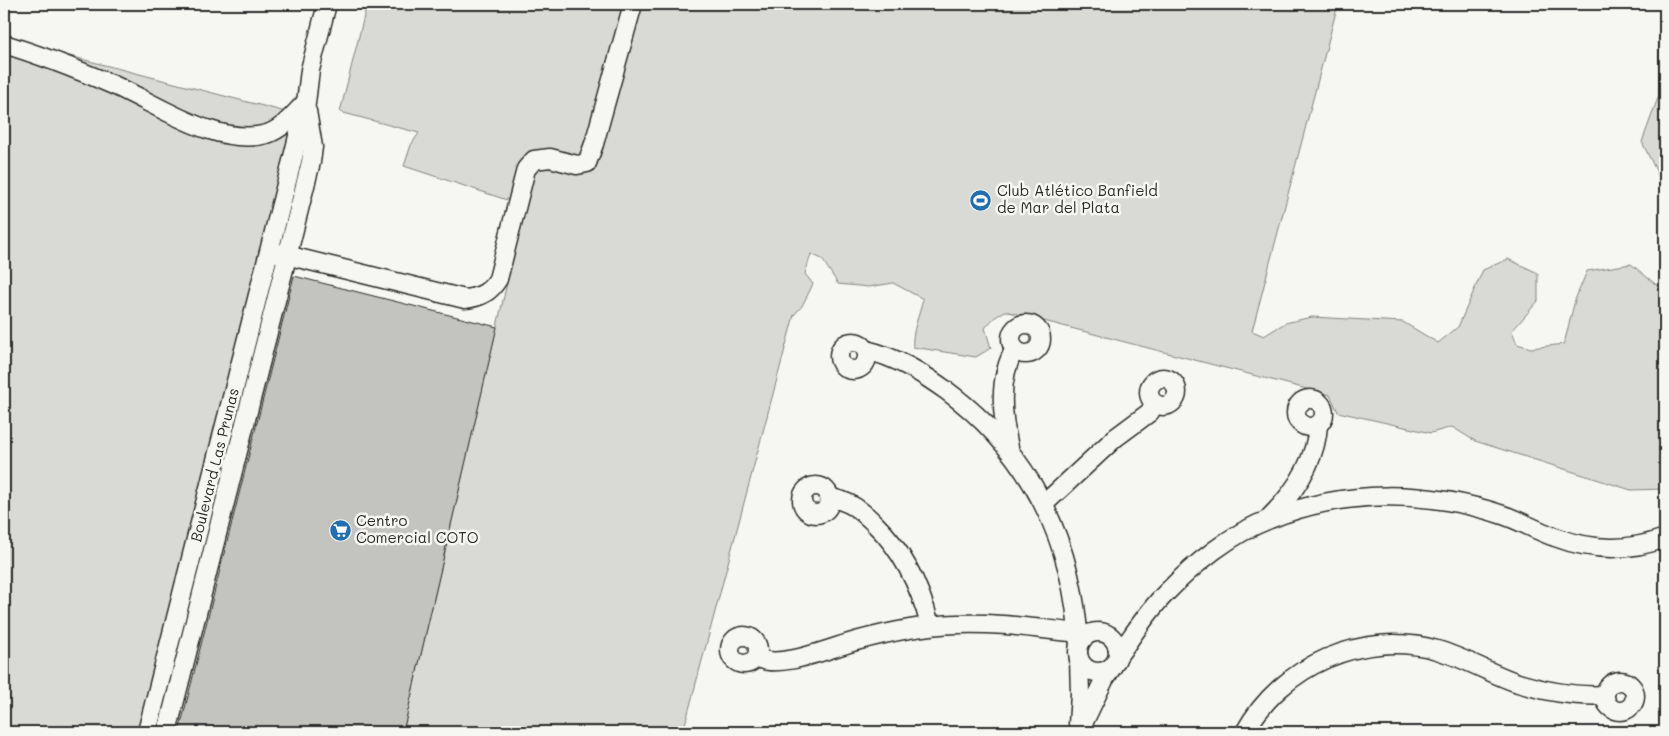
<svg xmlns="http://www.w3.org/2000/svg" width="1669" height="736" viewBox="0 0 1669 736" font-family="Mali,sans-serif">
<style>
.green{fill:#d9d9d5;stroke:#828280}
.building{fill:#c3c3c0;stroke:#2b2b2b}
.lines{fill:none;stroke-linecap:round;stroke-linejoin:round}
.minor-casing{stroke:#2b2b2b;stroke-width:21}
.minor{stroke:#f6f6f2;stroke-width:18}
.labels{text-anchor:middle;stroke-width:5;stroke-linejoin:round;paint-order:stroke}
.poi-label{font-size:15px;fill:#2b2b2b;stroke:#f6f6f2;text-anchor:start}
.street-label{font-size:15px;fill:#2b2b2b;stroke:#f6f6f2}
</style>
<rect width="100%" height="100%" fill="#f6f6f2"/>
<filter id="ink" filterUnits="userSpaceOnUse"><feTurbulence type="fractalNoise" baseFrequency=".02" numOctaves="2"/><feDisplacementMap in="SourceGraphic" scale="10" xChannelSelector="R" yChannelSelector="G"/><feConvolveMatrix kernelMatrix="1 2 1 2 8 2 1 2 1" color-interpolation-filters="sRGB"/></filter>
<g filter="url(#ink)">
<!-- green -->
<g class="green">
<path d="M367,4H1338L1252,331L1264,336L1285,323L1312,317L1403,322L1438,343L1458,327L1483,270L1508,259L1538,273V301L1512,331L1517,344L1531,348L1564,344L1575,300L1587,271L1631,264L1665,292V489L1631,490L1475,441L1452,427L1431,433L1338,412L1330,395L1005,311L994,318L985,328L991,348L976,357L913,347C911,333 920,314 923,299L893,283L869,287L838,284L822,259L811,254L805,274L813,284L802,306L794,315L683,732H403L526,201L507,200L404,166L411,145L419,133L340,112Z"/>
<path d="M4,39L294,114L138,732H4Z"/>
<path d="M1665,39V189L1642,142L1659,95V42Z"/>
<path d="M273,268L276,269L174,677H171L169,676Z"/>
</g>
<!-- building -->
<path class="building" d="M294,276L497,327L403,732H179Z"/>
<g class="lines">
<defs>
<g id="minor">
<path d="M4,44C40,55 76,69 111,84C156,103 217,148 267,134C283,129 294,114 305,103"/>
<path d="M278,253L465,299C481,297 490,292 498,279L526,169L534,160L550,158L577,165L587,163L594,144L633,4"/>
<circle cx="1026" cy="339" r="15"/>
<circle cx="853" cy="356" r="14"/>
<path d="M866,350C896,357 922,373 947,391C1031,453 1074,543 1079,646"/>
<circle cx="1163" cy="392" r="14"/>
<circle cx="1310" cy="413" r="14"/>
<path d="M1009,447C1002,417 998,377 1015,349"/>
<circle cx="816" cy="500" r="14"/>
<path d="M829,498C849,500 862,511 875,524C904,552 920,587 930,625"/>
<path d="M1044,504L1115,438L1150,412L1154,403"/>
<path d="M1270,517C1295,492 1316,460 1318,425"/>
<circle cx="1098" cy="652" r="20"/>
<circle cx="744" cy="650" r="14"/>
<path d="M1118,656C1133,635 1147,612 1166,593C1194,564 1232,533 1270,519C1345,489 1427,490 1503,515C1521,521 1537,531 1555,537C1592,551 1628,552 1665,538"/>
<path d="M757,657C777,671 833,647 856,641C889,632 923,625 957,624C998,622 1038,629 1079,633"/>
<circle cx="1620" cy="696" r="15"/>
<path d="M1078,724L1080,694L1079,658"/>
<path d="M147,732L293,157L306,103L310,70L327,4"/>
<path d="M167,732L311,162L313,147L307,111"/>
<path d="M1079,732L1104,680L1113,666"/>
<path d="M1245,732C1281,666 1363,629 1437,650C1465,658 1491,674 1518,683C1545,691 1577,697 1605,695"/>
</g>
</defs>
<!-- minor casing -->
<use href="#minor" class="minor-casing"/>
<!-- minor -->
<use href="#minor" class="minor"/>
</g>
</g>
<!-- icons -->
<defs>
<symbol id="stadium-disc" viewBox="-11 -11 22 22"><circle r="9.5" fill="#1f6fb2" stroke="#f6f6f2"/><path d="M0-5a6.5 5 0 1 0 0 10a6.5 5 0 1 0 0-10ZM-3.5-1.8h7v3.6h-7Z" fill="#fff"/></symbol>
<symbol id="supermarket-disc" viewBox="-11 -11 22 22"><circle r="9.5" fill="#1f6fb2" stroke="#f6f6f2"/><path d="M-6-5.5h2.5l.6 2H6L4.5 2H-2.5L-4.4-4H-6ZM-1.5 3.2a1.3 1.3 0 1 0 .1 0ZM3 3.2a1.3 1.3 0 1 0 .1 0Z" fill="#fff"/></symbol>
</defs>
<g fill-rule="evenodd">
<use href="#stadium-disc" x="968" y="188" width="25" height="25"/>
<use href="#supermarket-disc" x="328" y="518" width="25" height="25"/>
</g>
<g class="labels">
<!-- poi labels -->
<g class="poi-label">
<text x="997" y="196">Club Atlético Banfield<tspan x="997" dy="17">de Mar del Plata</tspan></text>
<text x="356" y="526">Centro<tspan x="356" dy="17">Comercial COTO</tspan></text>
</g>
<!-- street labels -->
<g class="street-label">
<text transform="translate(215 465) rotate(-76)" y="5">Boulevard Las Prunas</text>
</g>
</g>
<!-- margin -->
<rect width="1669" height="736" fill="none" stroke="#f6f6f2" stroke-width="20"/>
<rect x="10" y="10" width="1649" height="716" fill="none" stroke="#2b2b2b" stroke-width="2" filter="url(#ink)"/>
</svg>
